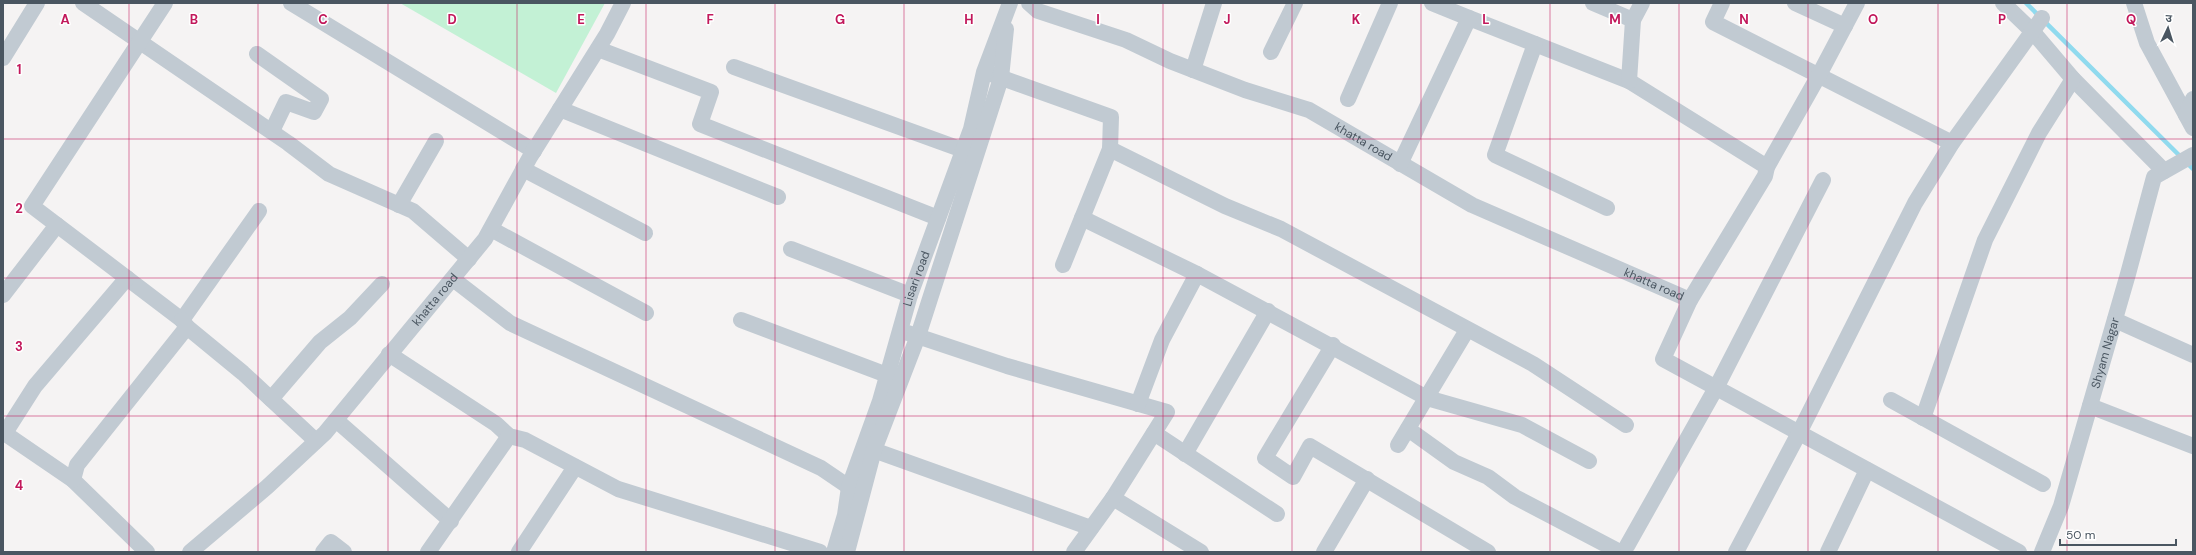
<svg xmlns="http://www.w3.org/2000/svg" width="2196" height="555" viewBox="0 0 2196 555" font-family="'DM Sans','Noto Sans Devanagari',sans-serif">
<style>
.green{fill:#c3f1d5}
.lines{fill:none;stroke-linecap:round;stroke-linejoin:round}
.stream{stroke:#90daee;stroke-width:4.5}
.minor{stroke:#c1cad2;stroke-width:16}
.grid{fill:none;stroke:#c2185b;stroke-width:1;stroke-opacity:0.55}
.labels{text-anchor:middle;stroke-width:3;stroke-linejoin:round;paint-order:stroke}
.street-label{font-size:12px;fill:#4a5661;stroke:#fff}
.grid-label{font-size:13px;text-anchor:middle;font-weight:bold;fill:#c2185b;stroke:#fff;stroke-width:3;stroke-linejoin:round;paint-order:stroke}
</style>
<rect width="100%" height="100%" fill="#f5f3f3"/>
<!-- green -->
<path class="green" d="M400,3H605L556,93Z"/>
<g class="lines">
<!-- stream -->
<path class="stream" d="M2026,3L2193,169"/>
<!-- minor -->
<g class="minor">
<path d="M83,3L288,143L329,174L413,211L469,259"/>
<path d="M165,3L32,206L182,320L259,211"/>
<path d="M291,3L534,151"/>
<path id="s1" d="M1029,3L1038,11L1126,40L1170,61L1245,90L1309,110L1472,205L1690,300"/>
<path d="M1593,3L1633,20"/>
<path d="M1722,3L1713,22L1952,143"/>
<path d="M1795,3L1845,26"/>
<path d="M1857,3L1819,75L1767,167L1765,176L1690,300L1663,359L2019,552"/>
<path d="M2003,3L2033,32L2073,79L2164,171"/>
<path d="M2134,3L2147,43L2193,128"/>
<path d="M1469,18L1629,81L1767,167"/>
<path d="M1535,44L1495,155L1607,208"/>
<path d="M598,49L711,92L700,124L938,218"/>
<path d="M1271,52L1295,3"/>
<path d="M257,54L321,99L314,112L286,102L272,131"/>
<path d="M3,58L37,3"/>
<path d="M734,67L963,150"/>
<path d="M1193,70L1214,3"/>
<path d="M991,74L1111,117L1110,149"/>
<path d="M1629,81L1633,20L1642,3"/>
<path d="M1348,99L1390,3"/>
<path d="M560,109L778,197"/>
<path d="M2186,115L2193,99"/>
<path d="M1400,164L1469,18L1432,3"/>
<path d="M523,169L645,233"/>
<path d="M399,205L436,141"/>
<path d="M1082,218L1197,274"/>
<path d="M491,229L646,313"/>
<path d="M791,249L910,295"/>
<path d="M1063,265L1110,149L1225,206L1281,229L1533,364L1626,425"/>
<path d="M453,279L510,323L821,468L849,487"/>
<path d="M3,295L57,225"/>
<path d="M741,320L887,375"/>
<path d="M2115,320L2193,355"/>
<path d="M187,327L243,373L316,441"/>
<path d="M908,333L1007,366L1167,412L1113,498L1201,552"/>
<path d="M1333,345L1265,458L1293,477L1310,446L1488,552"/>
<path d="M389,354L496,424L509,436L525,440L618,489L820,552"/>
<path d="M271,399L320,342L350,318L382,284"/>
<path d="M1891,400L2043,484"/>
<path d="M1138,404L1162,340L1197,274L1427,398L1522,425L1589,461"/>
<path d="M2090,406L2193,446"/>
<path d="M1923,418L1985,240L2039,133L2073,79"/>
<path d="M336,420L451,521"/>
<path d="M1408,429L1454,462L1488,477L1515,497L1620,552"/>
<path d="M3,432L73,480L147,552"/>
<path d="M5,433L35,386L127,278"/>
<path d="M1154,433L1277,514"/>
<path d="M1398,445L1467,330"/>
<path d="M865,447L1091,528"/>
<path d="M1185,454L1268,311"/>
<path d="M73,480L77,465L187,327L182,320"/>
<path d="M1627,546L1716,388L1823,180"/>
<path id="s2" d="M190,552L267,487L325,433L485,239L530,157L607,34L623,3"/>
<path d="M323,552L331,542L344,552"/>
<path d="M428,552L509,436"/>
<path d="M519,552L575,467"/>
<path id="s3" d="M834,552L845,515L849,487L880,401L910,295L971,129L984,72L1010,3"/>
<path d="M847,552L874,450L918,336L1001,78L1006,29"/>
<path d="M1074,552L1113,498"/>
<path d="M1324,552L1367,479"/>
<path d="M1736,552L1799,433L1915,203L1952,143L2042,18"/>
<path d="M1828,552L1867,470"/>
<path id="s4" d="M2042,552L2061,506L2128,274L2154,177L2193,155"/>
</g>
</g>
<!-- grid -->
<path class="grid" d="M129,3V552M258,3V552M388,3V552M517,3V552M646,3V552M775,3V552M904,3V552M1033,3V552M1163,3V552M1292,3V552M1421,3V552M1550,3V552M1679,3V552M1808,3V552M1938,3V552M2067,3V552M3,139H2193M3,278H2193M3,416H2193"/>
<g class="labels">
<!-- street labels -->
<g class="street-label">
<text dy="4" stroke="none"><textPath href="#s1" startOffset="364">khatta road</textPath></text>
<text dy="4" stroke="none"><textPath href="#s3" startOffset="286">Lisari road</textPath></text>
<text dy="4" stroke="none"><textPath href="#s1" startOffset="688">khatta road</textPath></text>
<text dy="4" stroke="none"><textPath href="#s2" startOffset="353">khatta road</textPath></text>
<text dy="4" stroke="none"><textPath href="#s4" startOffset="209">Shyam Nagar</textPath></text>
</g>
</g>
<g class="grid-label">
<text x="65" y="24">A</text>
<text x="194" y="24">B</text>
<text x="323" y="24">C</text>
<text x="452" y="24">D</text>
<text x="581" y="24">E</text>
<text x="710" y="24">F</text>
<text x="840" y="24">G</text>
<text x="969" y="24">H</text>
<text x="1098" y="24">I</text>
<text x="1227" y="24">J</text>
<text x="1356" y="24">K</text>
<text x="1486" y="24">L</text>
<text x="1615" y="24">M</text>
<text x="1744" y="24">N</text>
<text x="1873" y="24">O</text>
<text x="2002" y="24">P</text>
<text x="2131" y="24">Q</text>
<text x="19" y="74">1</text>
<text x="19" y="213">2</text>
<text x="19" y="351">3</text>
<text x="19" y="490">4</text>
</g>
<!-- border -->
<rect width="2196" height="555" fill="none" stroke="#4a5661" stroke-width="8"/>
<!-- north arrow -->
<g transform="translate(2168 28) rotate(4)" stroke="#ffffff" stroke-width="3" paint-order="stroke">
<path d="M0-3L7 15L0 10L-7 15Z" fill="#4a5661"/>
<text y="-6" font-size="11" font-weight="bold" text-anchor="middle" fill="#4a5661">उ</text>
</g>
<!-- scale -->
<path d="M2060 539v6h116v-6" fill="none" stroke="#4a5661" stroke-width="2"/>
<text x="2066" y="539" font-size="12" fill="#4a5661" stroke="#ffffff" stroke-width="3" paint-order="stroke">50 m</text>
</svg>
